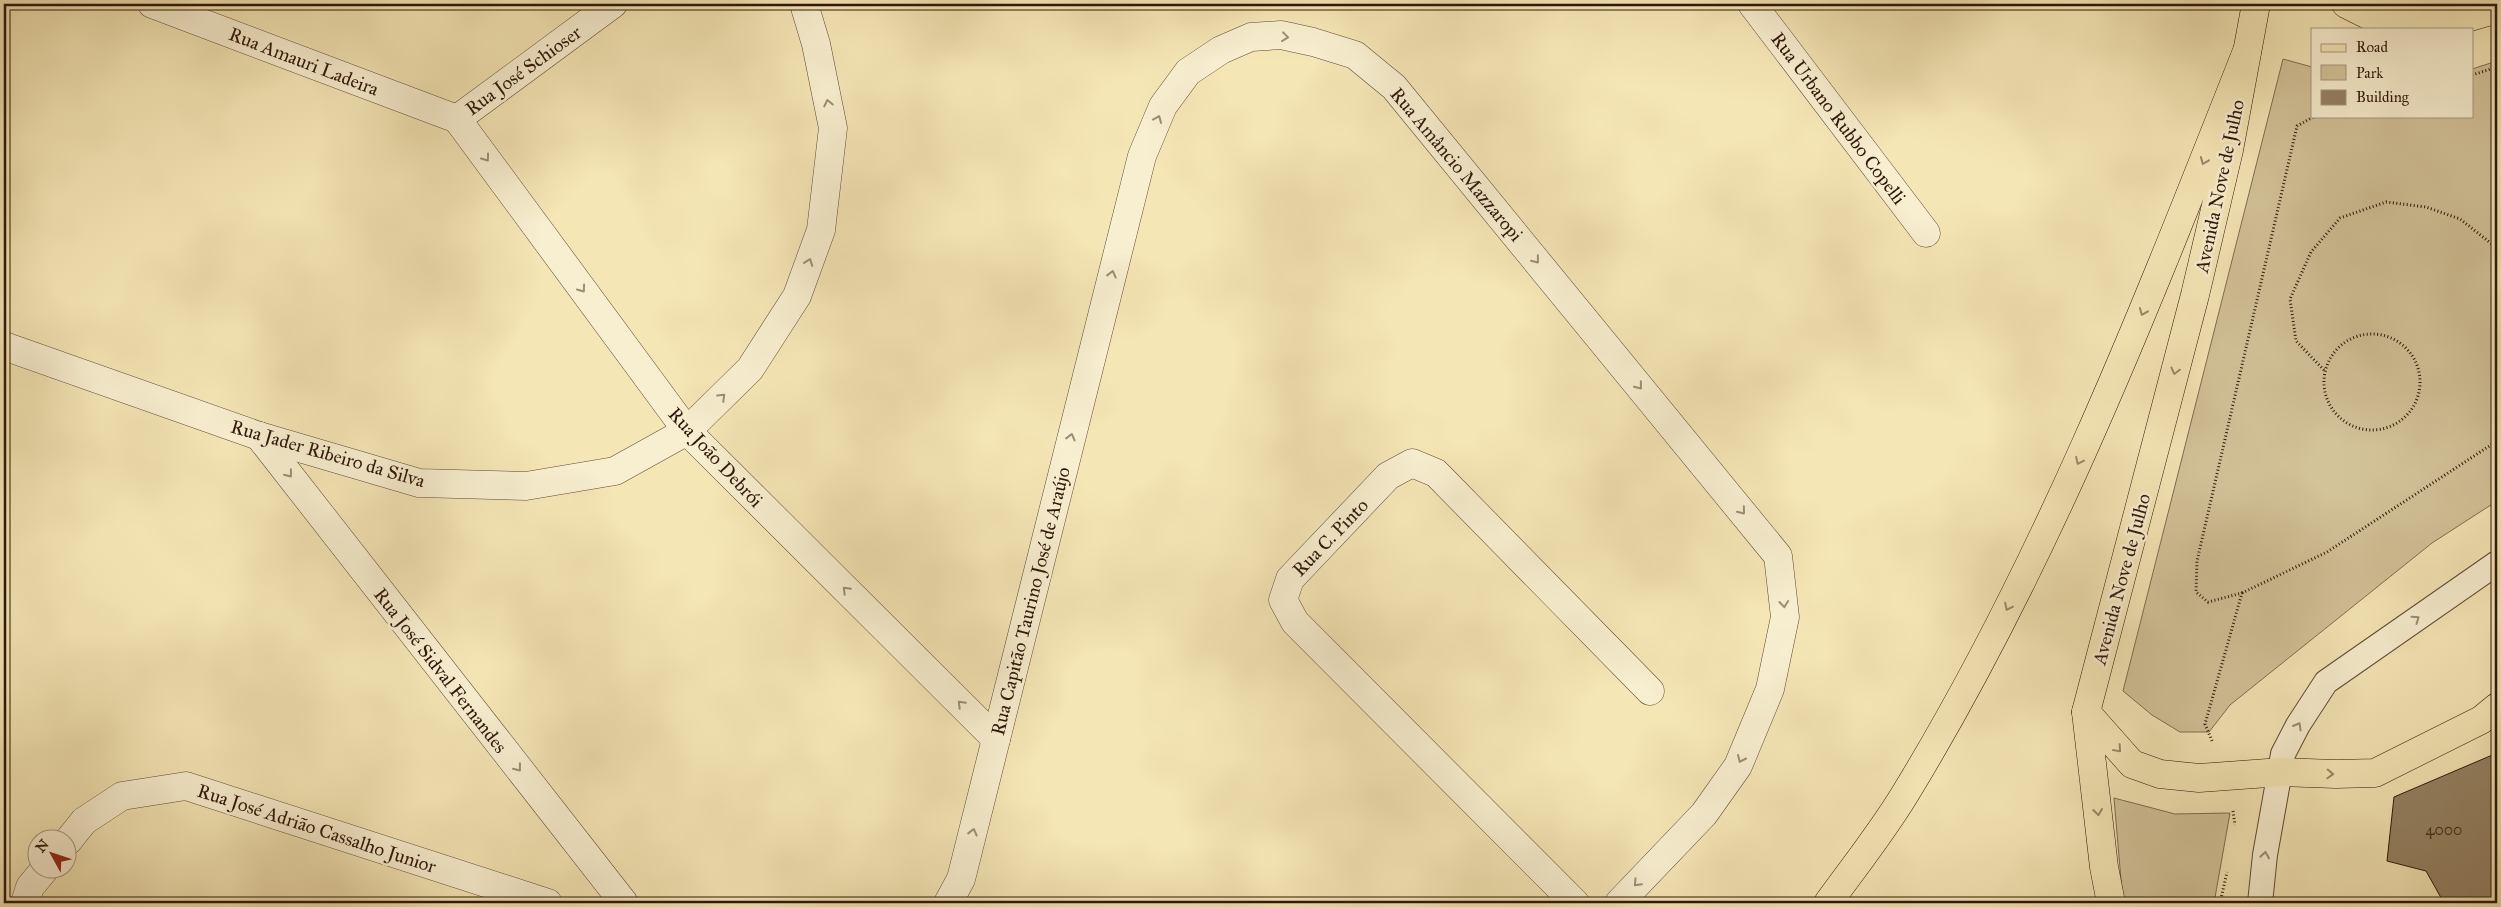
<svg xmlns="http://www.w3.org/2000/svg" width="2501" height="907" viewBox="0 0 2501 907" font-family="'IM FELL Great Primer',serif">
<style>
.green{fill:#d3c399;stroke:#806c52}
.building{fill:#958264;stroke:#2e160b}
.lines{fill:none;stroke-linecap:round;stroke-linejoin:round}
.lane-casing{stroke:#604a36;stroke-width:26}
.street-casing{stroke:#604a36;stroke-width:29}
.primary-casing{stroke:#2e160b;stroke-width:29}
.highway-casing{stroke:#2e160b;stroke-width:29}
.path{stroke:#2e160b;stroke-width:3;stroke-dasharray:1 2.5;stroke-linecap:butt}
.lane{stroke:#f8efd0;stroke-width:24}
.street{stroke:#f8efd0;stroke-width:28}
.primary{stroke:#f5e6b6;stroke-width:28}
.highway{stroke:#f5e6b6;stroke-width:28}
.oneway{stroke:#9d8d77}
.oneway2{stroke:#9b8869}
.labels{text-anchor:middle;stroke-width:5;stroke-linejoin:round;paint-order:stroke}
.number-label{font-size:16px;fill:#483121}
.street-label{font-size:19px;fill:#2e160b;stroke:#f8efd0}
</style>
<rect width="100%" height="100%" fill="#f5e6b6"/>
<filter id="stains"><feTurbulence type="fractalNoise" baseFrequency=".004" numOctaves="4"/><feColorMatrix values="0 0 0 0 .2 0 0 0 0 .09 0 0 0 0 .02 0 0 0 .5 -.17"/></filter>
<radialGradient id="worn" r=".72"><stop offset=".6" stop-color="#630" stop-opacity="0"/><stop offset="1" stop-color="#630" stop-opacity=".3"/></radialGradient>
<!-- green -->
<g class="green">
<path d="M2385,4H2446L2429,7Z"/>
<path d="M2283,59L2312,67V116H2472V69L2497,61V501L2432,543L2230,705L2209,732H2180L2152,715L2123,691Z"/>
<path d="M2114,798L2175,814L2230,813L2214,903H2123Z"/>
</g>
<!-- building -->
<path class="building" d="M2497,753V903H2444L2426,871L2387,861L2394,797Z"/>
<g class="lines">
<defs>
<path id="lane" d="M2260,903L2265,855L2283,754L2298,725L2326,682L2497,563"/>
<g id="street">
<path d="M152,4L457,119"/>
<path d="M1752,4L1926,233"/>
<path d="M457,119L687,431L996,739"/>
<path d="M457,119L613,4"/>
<path d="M4,346L259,436L419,483L526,486L615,471L687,431L750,369L797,296L821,230L833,128L816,44L804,4"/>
<path d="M259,436L624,903"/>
<path d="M68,841L84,821L122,796L186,786L548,903"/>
<path d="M25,903L30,887L44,870"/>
<path d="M948,903L961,879L1142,156L1163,106L1188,72L1221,50L1251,37L1281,35L1313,42L1355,55L1394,87L1778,556L1785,617L1770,689L1738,766L1704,814L1619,903"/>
<path d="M1575,903L1295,622L1283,600L1290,579L1388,476L1412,463L1436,473L1650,691"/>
</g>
<g id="primary">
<path d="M2346,4L2374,18L2409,23L2453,22L2497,9"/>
<path d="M2086,712L2132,764L2160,774L2199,778L2282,772L2336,774L2375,773L2481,720L2497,707"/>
<path d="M2111,903L2104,867L2086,712L2195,295L2229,150L2256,4"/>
</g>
<path id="highway" d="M1828,903C1854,867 1882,832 1905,794C2048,560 2147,304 2247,51"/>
</defs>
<!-- lane casing -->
<use href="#lane" class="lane-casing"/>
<!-- street casing -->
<use href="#street" class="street-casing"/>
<!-- primary casing -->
<use href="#primary" class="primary-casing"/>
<!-- highway casing -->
<use href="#highway" class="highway-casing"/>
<!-- path -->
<g class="path">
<path d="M2472,75L2497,67"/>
<circle cx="2372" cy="382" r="48"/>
<path d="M2324,370L2296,341L2290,299L2311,252L2340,218L2386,202L2426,207L2460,219L2497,248"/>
<path d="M2242,593L2327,552L2497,441"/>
<path d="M2212,741L2205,724L2242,593L2208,602L2196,592L2197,561L2297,126L2315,116"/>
<path d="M2233,811L2235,825"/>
<path d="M2220,903L2227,872"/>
</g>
<!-- lane -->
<use href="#lane" class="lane"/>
<!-- street -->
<use href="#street" class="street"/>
<!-- primary -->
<use href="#primary" class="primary"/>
<!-- highway -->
<use href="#highway" class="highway"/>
</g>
<!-- one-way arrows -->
<defs><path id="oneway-chevron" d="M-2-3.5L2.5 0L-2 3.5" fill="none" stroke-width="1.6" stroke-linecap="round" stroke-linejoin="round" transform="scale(1.25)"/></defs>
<g class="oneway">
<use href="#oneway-chevron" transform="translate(1285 37) rotate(7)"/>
<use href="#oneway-chevron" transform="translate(828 103) rotate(-102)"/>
<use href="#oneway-chevron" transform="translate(1158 119) rotate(-67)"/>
<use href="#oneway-chevron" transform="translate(486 158) rotate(54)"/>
<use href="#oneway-chevron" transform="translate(1536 260) rotate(51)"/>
<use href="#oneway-chevron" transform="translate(809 262) rotate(-70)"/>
<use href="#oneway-chevron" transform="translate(1112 274) rotate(-76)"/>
<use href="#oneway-chevron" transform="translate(582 289) rotate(54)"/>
<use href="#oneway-chevron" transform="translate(1639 386) rotate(51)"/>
<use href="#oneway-chevron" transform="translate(722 397) rotate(-44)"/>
<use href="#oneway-chevron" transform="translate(1071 437) rotate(-76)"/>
<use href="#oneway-chevron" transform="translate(289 474) rotate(52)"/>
<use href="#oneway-chevron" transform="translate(1742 511) rotate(51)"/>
<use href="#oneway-chevron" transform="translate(846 590) rotate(-135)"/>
<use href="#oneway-chevron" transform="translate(1784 604) rotate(84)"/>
<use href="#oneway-chevron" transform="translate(2416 619) rotate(-35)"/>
<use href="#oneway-chevron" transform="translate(961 704) rotate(-135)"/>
<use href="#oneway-chevron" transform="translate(2298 726) rotate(-60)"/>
<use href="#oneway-chevron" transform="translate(1741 759) rotate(114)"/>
<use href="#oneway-chevron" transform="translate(518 768) rotate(52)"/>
<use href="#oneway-chevron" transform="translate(973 832) rotate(-76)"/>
<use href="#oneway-chevron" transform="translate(2265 855) rotate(-81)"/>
<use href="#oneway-chevron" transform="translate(1637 883) rotate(133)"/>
</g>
<g class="oneway2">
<use href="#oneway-chevron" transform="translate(2204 161) rotate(112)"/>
<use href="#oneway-chevron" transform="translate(2143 312) rotate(113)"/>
<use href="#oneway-chevron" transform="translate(2175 371) rotate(105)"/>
<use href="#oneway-chevron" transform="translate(2079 461) rotate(116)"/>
<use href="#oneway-chevron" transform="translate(2008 607) rotate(116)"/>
<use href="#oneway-chevron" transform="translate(2118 749) rotate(49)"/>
<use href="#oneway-chevron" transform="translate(2330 774) rotate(2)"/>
<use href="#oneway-chevron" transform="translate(2098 812) rotate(83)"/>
</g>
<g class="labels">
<!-- number labels -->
<g class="number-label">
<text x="2444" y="835">4000</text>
</g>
<!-- street labels -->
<g class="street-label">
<text transform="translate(304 61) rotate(21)" y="7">Rua Amauri Ladeira</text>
<text transform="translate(523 70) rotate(-36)" y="7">Rua José Schioser</text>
<text transform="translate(1839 118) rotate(53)" y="7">Rua Urbano Rubbo Copelli</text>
<text transform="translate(1457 164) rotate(50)" y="7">Rua Amâncio Mazzaropi</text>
<text transform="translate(2219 186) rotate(-78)" y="7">Avenida Nove de Julho</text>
<text transform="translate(328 453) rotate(16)" y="7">Rua Jader Ribeiro da Silva</text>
<text transform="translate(716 457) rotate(47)" y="7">Rua João Debrói</text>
<text transform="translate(1330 537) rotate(-46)" y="7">Rua C. Pinto</text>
<text transform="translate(2121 579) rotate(-75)" y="7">Avenida Nove de Julho</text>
<text transform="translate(1030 601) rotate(-76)" y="7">Rua Capitão Taurino José de Araújo</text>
<text transform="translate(441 670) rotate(52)" y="7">Rua José Sidval Fernandes</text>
<text transform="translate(317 828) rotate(18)" y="7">Rua José Adrião Cassalho Junior</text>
</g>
</g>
<!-- margin -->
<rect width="2501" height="907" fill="none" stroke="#f5e6b6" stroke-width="20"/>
<rect x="5" y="5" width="2491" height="897" fill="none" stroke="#2e160b" stroke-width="2.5"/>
<rect x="10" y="10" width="2481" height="887" fill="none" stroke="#2e160b"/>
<!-- legend -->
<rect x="2311" y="28" width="162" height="90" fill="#f8efd0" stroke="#a79881"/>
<rect x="2321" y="44" width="25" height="8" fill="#f5e6b6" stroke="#a79881"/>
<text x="2356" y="52" font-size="15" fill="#2e160b">Road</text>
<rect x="2321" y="65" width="25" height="15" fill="#d3c399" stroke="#a79881"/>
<text x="2356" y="78" font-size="15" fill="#2e160b">Park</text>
<rect x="2321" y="90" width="25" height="15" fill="#958264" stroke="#a79881"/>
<text x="2356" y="102" font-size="15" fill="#2e160b">Building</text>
<!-- north arrow -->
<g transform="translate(52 854) rotate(310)"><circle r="24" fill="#f8efd0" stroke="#a79881"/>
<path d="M0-4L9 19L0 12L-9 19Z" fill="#8f2418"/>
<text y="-8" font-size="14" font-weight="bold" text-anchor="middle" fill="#2e160b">N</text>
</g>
<rect width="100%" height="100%" filter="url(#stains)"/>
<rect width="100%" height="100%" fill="url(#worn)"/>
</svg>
